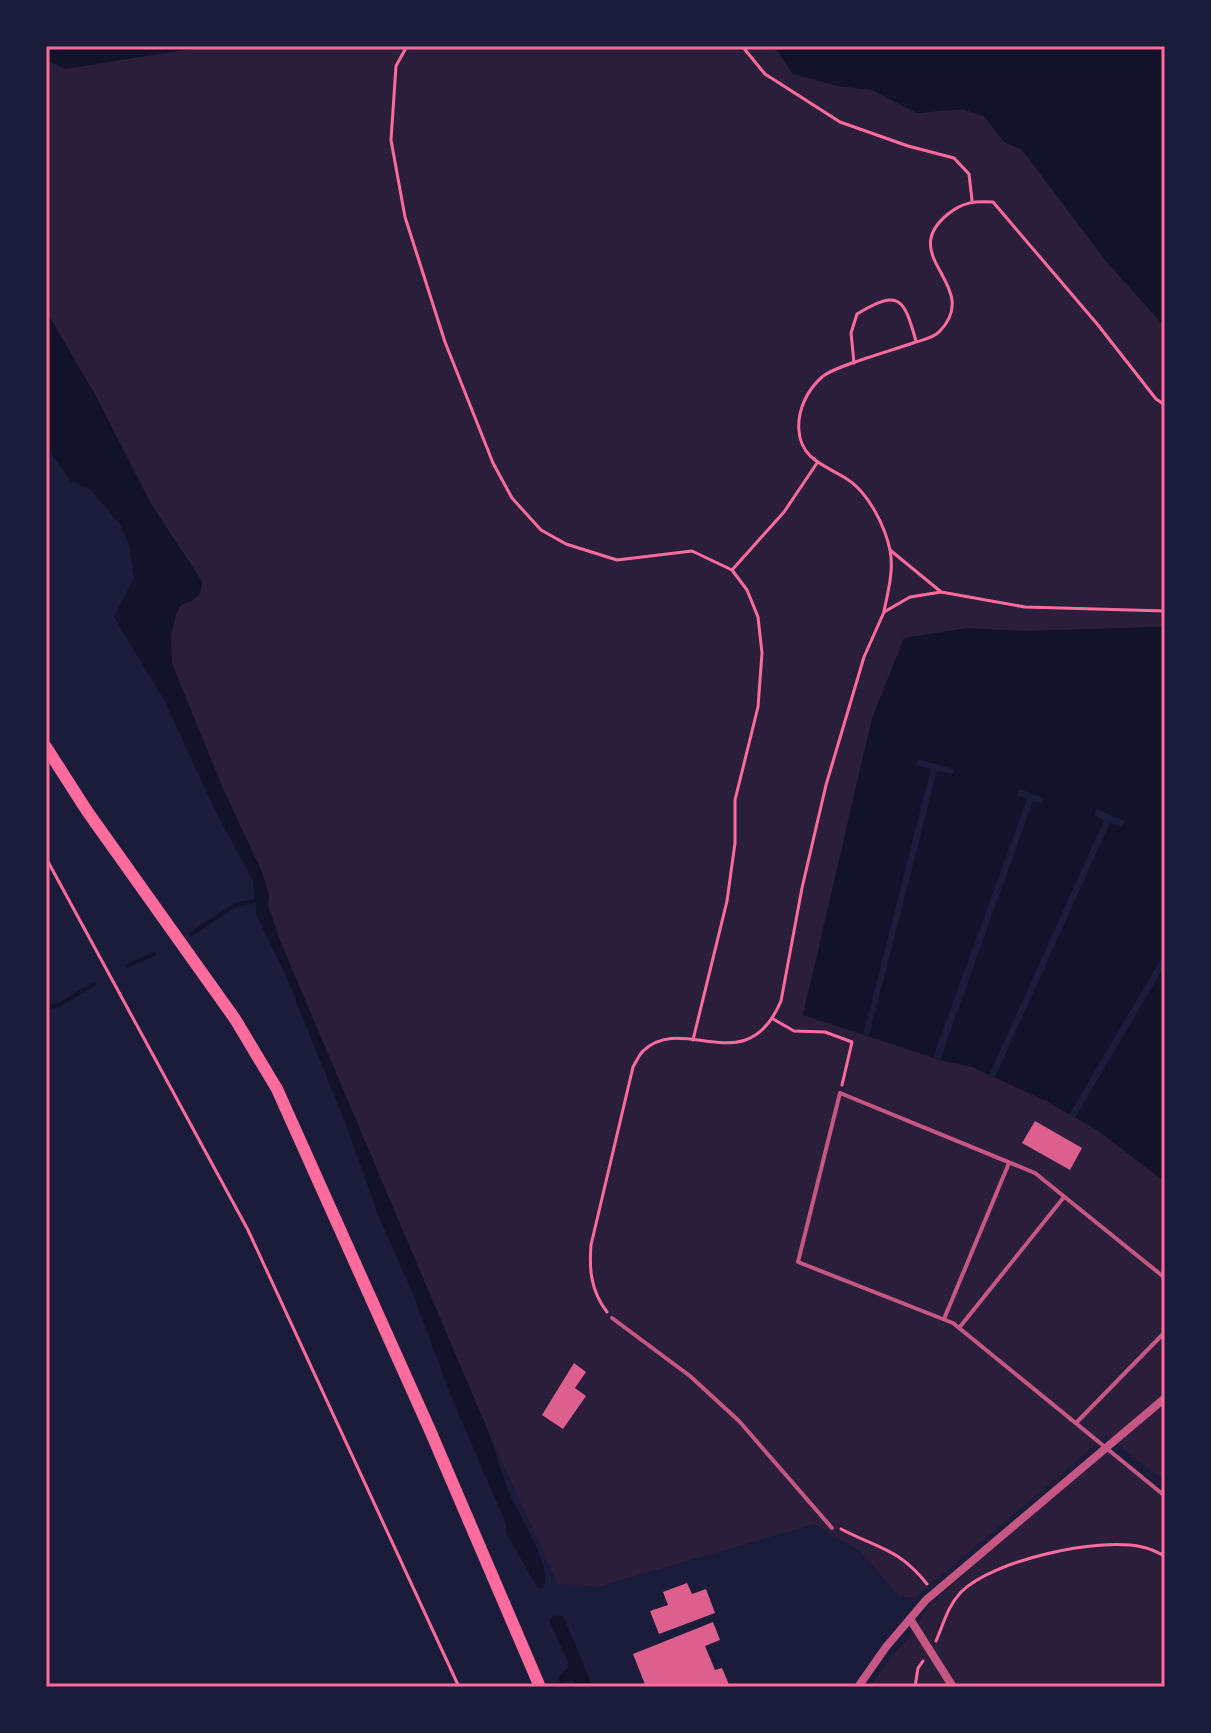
<svg xmlns="http://www.w3.org/2000/svg" width="1211" height="1733" viewBox="0 0 1211 1733" font-family="Figtree,sans-serif">
<style>
.green{fill:#2a1e3b}
.water{fill:#12122b}
.pier{fill:#1b1b3a}
.lines{fill:none;stroke-linecap:round;stroke-linejoin:round}
.stream{stroke:#12122b;stroke-width:4}
.building{fill:#dd5f8e}
.path{stroke:#ff6b9d;stroke-width:3}
.service{stroke:#c65784;stroke-width:4}
.minor{stroke:#c65784;stroke-width:8}
.secondary{stroke:#ff6b9d;stroke-width:12}
.neatline{fill:none;stroke:#ff6b9d;stroke-width:3}
</style>
<rect width="100%" height="100%" fill="#1b1b3a"/>
<!-- green -->
<g class="green">
<path d="M210,46H774L794,74L838,86L872,90L917,113L963,109L985,117L1004,142L1022,149L1106,261L1165,327V1481L1106,1436L915,1598L899,1596L861,1552L815,1524L597,1587L558,1584L466,1383L281,943L268,906L269,895L262,872L224,791L172,664L171,635L191,564L170,536L151,504L97,398L46,311V60L53,64L155,55Z"/>
<path d="M1107,1449L1165,1493V1687H870L891,1657L910,1637L926,1609L1001,1539Z"/>
</g>
<!-- water -->
<g class="water">
<path d="M46,46H210L65,69L46,60Z"/>
<path d="M774,46H1165V327L1106,261L1022,150L1004,142L985,117L963,109L917,113L872,90L838,86L793,74Z"/>
<path d="M46,311L97,398L151,504L202,581C202,598 195,600 181,605L176,614L171,635L172,664L224,791L262,872L269,895L268,906L281,943L488,1431C495,1450 501,1471 508,1490C517,1514 554,1565 543,1589L537,1587L506,1533V1524L451,1396L411,1289L378,1215L347,1127L285,974L257,916L253,881L215,810L164,700L114,617L134,578L129,545L120,524L91,490L71,481L46,446Z"/>
<path d="M1153,627H1165V1182L1097,1130L1046,1101L989,1075L972,1067L940,1060L803,1015L872,718L904,638L967,628L1025,631Z"/>
<path d="M554,1615L563,1616L593,1687H578L573,1680L561,1683L558,1679L559,1675L568,1668V1662L549,1620Z"/>
</g>
<!-- pier -->
<g class="pier">
<path d="M918,759L954,769L953,774L937,771L869,1036L863,1035L931,769L916,765Z"/>
<path d="M1019,789L1044,798L1042,804L1033,801L940,1060L933,1057L1027,799L1017,795Z"/>
<path d="M1097,809L1125,821L1122,827L1110,823L995,1077L989,1075L1104,820L1094,815Z"/>
<path d="M1165,952V965L1075,1118L1069,1115Z"/>
</g>
<g class="lines">
<!-- stream -->
<g class="stream">
<path d="M191,934L236,905L259,900"/>
<path d="M127,966L154,954"/>
<path d="M46,1008L61,1004L94,984"/>
</g>
</g>
<!-- building -->
<g class="building">
<path d="M1035,1121L1082,1148L1070,1170L1022,1143Z"/>
<path d="M574,1363L586,1372L575,1388L586,1396L563,1429L542,1415Z"/>
<path d="M687,1583L692,1594L706,1589L715,1613L659,1634L650,1611L668,1605L663,1592Z"/>
<path d="M713,1622L720,1640L705,1646L715,1670L722,1668L730,1687H646L633,1654Z"/>
</g>
<g class="lines">
<!-- path -->
<g class="path">
<path d="M407,46L396,66L391,140L405,217L445,342L493,463L512,498L541,530L566,544L617,560L692,551L732,570L747,590L758,617L762,653L758,707L735,800V843L727,901L693,1040"/>
<path d="M742,46L765,74L840,122L908,146L954,158L969,174L972,200"/>
<path d="M854,363L851,333L857,314C900,288 904,299 916,341"/>
<path d="M890,550L940,591"/>
<path d="M732,570L784,512L817,463"/>
<path d="M884,611C888,592 894,570 890,550C885,526 868,492 847,479C827,466 801,460 799,431C797,411 807,390 822,377C834,366 894,350 913,343C922,340 934,338 940,331C983,285 895,257 948,214C963,202 974,201 993,202L1098,325L1156,399L1165,405"/>
<path d="M46,858L248,1230L459,1687"/>
<path d="M773,1019L794,1031L825,1032L852,1042L842,1085"/>
<path d="M607,1312C591,1291 589,1270 591,1245L633,1067C636,1062 639,1055 643,1051C684,1012 746,1083 781,1001L802,888L826,785L864,657L884,612L910,597L941,592L1025,607L1165,611"/>
<path d="M841,1529C879,1549 898,1548 927,1584"/>
<path d="M936,1641C944,1623 947,1607 961,1592C993,1560 1098,1537 1142,1547C1150,1548 1158,1553 1165,1556"/>
<path d="M915,1687L918,1668L923,1661"/>
</g>
<!-- service -->
<g class="service">
<path d="M1165,1278L1035,1173L840,1093L798,1262L953,1323L1165,1496"/>
<path d="M612,1318L690,1376L739,1421L832,1528"/>
<path d="M944,1319L1009,1163"/>
<path d="M959,1328L1064,1197"/>
<path d="M1076,1423L1165,1332"/>
</g>
<!-- minor -->
<g class="minor">
<path d="M910,1619L953,1687"/>
<path d="M858,1687L886,1647L926,1600L1165,1398"/>
</g>
<!-- secondary -->
<path class="secondary" d="M46,747L87,811L235,1019L277,1089L429,1428L540,1687"/>
</g>
<!-- border -->
<rect width="1211" height="1733" fill="none" stroke="#1b1b3a" stroke-width="96"/>
<rect x="48" y="48" width="1115" height="1637" class="neatline"/>
</svg>
